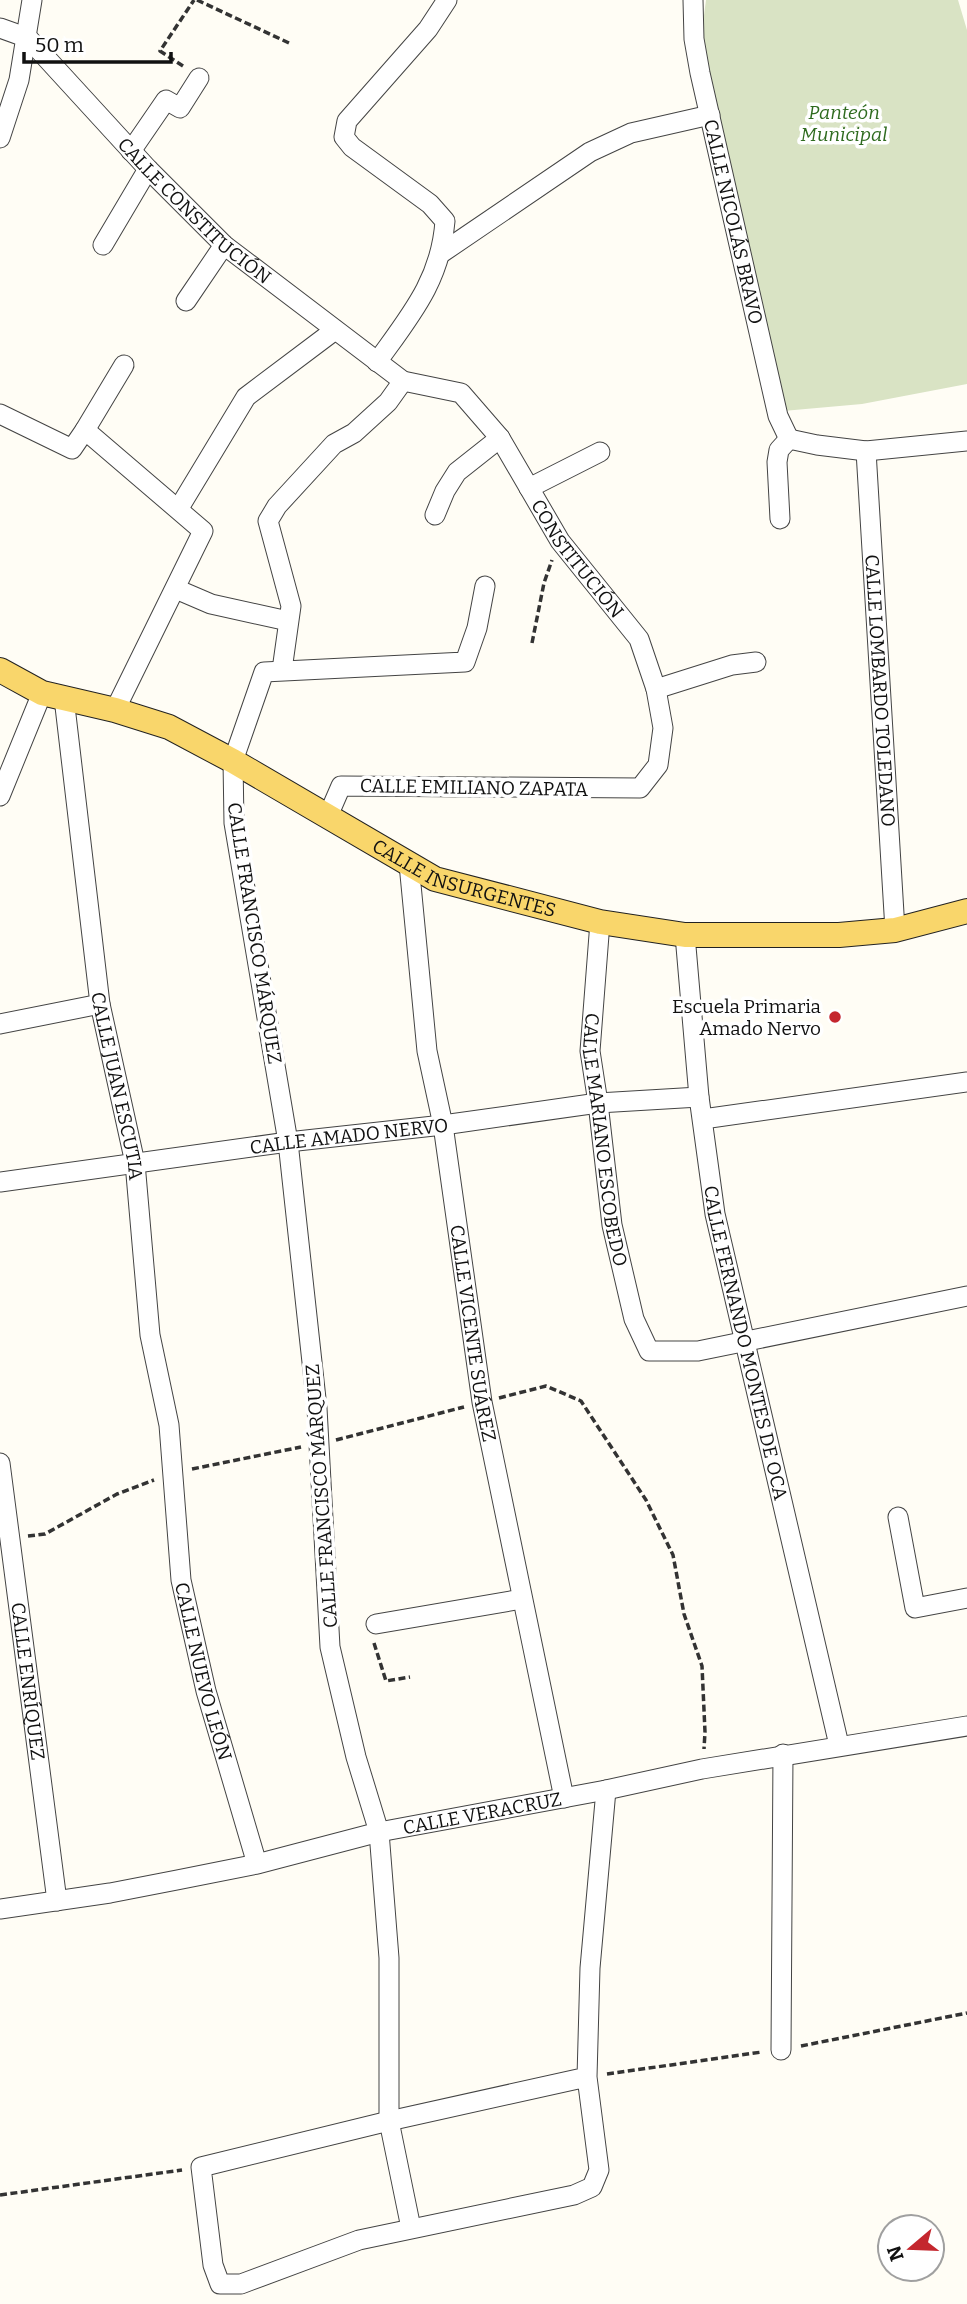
<svg xmlns="http://www.w3.org/2000/svg" width="967" height="2304" viewBox="0 0 967 2304" font-family="Bitter,serif">
<style>
.cemetery{fill:#d9e3c4}
.lines{fill:none;stroke-linecap:round;stroke-linejoin:round}
.minor-casing{stroke:#444;stroke-width:21}
.major-casing{stroke:#222;stroke-width:26}
.path{stroke:#333;stroke-width:3.5;stroke-dasharray:7 3.5;stroke-linecap:butt}
.minor{stroke:#fff;stroke-width:19}
.major{stroke:#f9d66b;stroke-width:24}
.poi-dot{fill:#c4262e;stroke:#fff;stroke-width:2.5}
.labels{text-anchor:middle;stroke-width:7;stroke-linejoin:round;paint-order:stroke}
.park-label{font-size:19px;font-style:italic;fill:#2f6b1f;stroke:#fff}
.street-label{font-size:19px;fill:#111;stroke:#fff}
.poi-label{font-size:19px;fill:#111;stroke:#fff;text-anchor:end}
</style>
<rect width="100%" height="100%" fill="#fffdf5"/>
<!-- cemetery -->
<path class="cemetery" d="M706,0H958L967,30V384L862,404L783,411L701,38Z"/>
<g class="lines">
<defs>
<g id="minor">
<path id="s1" d="M693,0L694,39L700,73L778,416L789,439"/>
<path id="s2" d="M0,28L28,38L148,169L224,245L403,381L461,393L500,438L560,541L639,639L656,689L663,728L658,765L640,788L341,786L328,816"/>
<path d="M0,138L19,80L32,0"/>
<path d="M131,151L166,100L180,108L199,78"/>
<path d="M103,245L148,169"/>
<path d="M440,254L590,152L631,133L710,115"/>
<path d="M186,301L224,245"/>
<path d="M377,362C410,316 441,280 445,221L430,204L352,147L344,137L347,121L428,29L447,0"/>
<path d="M0,414L72,449L85,430L203,531L115,710"/>
<path d="M85,430L124,365"/>
<path d="M789,439L817,445L866,451L967,441"/>
<path id="s3" d="M866,451L895,930"/>
<path d="M529,488L600,452"/>
<path d="M179,508L246,397L335,330"/>
<path d="M435,515L445,491L457,472L500,438"/>
<path d="M780,519L777,462L779,450L789,439"/>
<path d="M176,589L211,604L288,621"/>
<path d="M282,670L291,606L268,521L277,506L334,444L354,433L388,402L403,381"/>
<path d="M656,689L732,665L756,662"/>
<path id="s4" d="M64,698L100,1004L135,1163L150,1335L169,1425L181,1580L206,1691L257,1864"/>
<path d="M0,796L42,693"/>
<path id="s5" d="M409,864L427,1051L443,1125L482,1402L564,1798"/>
<path id="s6" d="M600,922L590,1051L598,1103L612,1225L634,1319L649,1351H698L967,1296"/>
<path id="s7" d="M685,935L699,1097L715,1214L839,1745"/>
<path d="M0,1024L100,1004"/>
<path d="M703,1119L967,1082"/>
<path id="s8" d="M0,1182L288,1142L443,1125L598,1103L699,1097"/>
<path id="s9" d="M0,1463L57,1901"/>
<path d="M898,1517L915,1608L967,1598"/>
<path d="M376,1624L522,1599"/>
<path id="s10" d="M0,1909L110,1893L177,1880L257,1864L379,1832L606,1790L702,1769L967,1726"/>
<path d="M781,2050L783,1754"/>
<path d="M587,2077L389,2121L201,2167L213,2265L220,2284H241L359,2240L574,2195L592,2187L599,2170L587,2077L590,1968L606,1790"/>
<path d="M411,2228L389,2121V1958L379,1832L356,1757L330,1647L317,1408L288,1142L234,823L233,761L264,672L465,662L477,628L485,586"/>
</g>
<g id="major">
<path id="s11" d="M0,670L42,693L115,710L169,727L233,761L435,879L600,922L685,935H839L895,930L967,911"/>
</g>
</defs>
<!-- minor casing -->
<use href="#minor" class="minor-casing"/>
<!-- major casing -->
<use href="#major" class="major-casing"/>
<!-- path -->
<g class="path">
<path d="M197,0L289,43"/>
<path d="M183,66L160,51L194,0"/>
<path d="M532,643L544,583L552,560"/>
<path d="M499,1398L546,1386L581,1401L646,1500L673,1555L684,1614L702,1666L705,1732L704,1749"/>
<path d="M336,1440L464,1407"/>
<path d="M192,1469L301,1447"/>
<path d="M28,1536L45,1534L117,1494L154,1480"/>
<path d="M374,1643L386,1681L410,1677"/>
<path d="M801,2046L967,2013"/>
<path d="M607,2074L762,2052"/>
<path d="M0,2195L182,2170"/>
</g>
<!-- minor -->
<use href="#minor" class="minor"/>
<!-- major -->
<use href="#major" class="major"/>
</g>
<!-- markers -->
<circle class="poi-dot" cx="835" cy="1017" r="7"/>
<g class="labels">
<!-- park labels -->
<g class="park-label">
<text x="844" y="119">Panteón<tspan x="844" dy="22">Municipal</tspan></text>
</g>
<!-- street labels -->
<g class="street-label">
<text dy="7" stroke="none"><textPath href="#s2" startOffset="270">CALLE CONSTITUCIÓN</textPath></text>
<text dy="7" stroke="none"><textPath href="#s1" startOffset="226">CALLE NICOLÁS BRAVO</textPath></text>
<text dy="7" stroke="none"><textPath href="#s2" startOffset="802">CONSTITUCIÓN</textPath></text>
<text dy="7" stroke="none"><textPath href="#s3" startOffset="240">CALLE LOMBARDO TOLEDANO</textPath></text>
<text transform="translate(474 787) rotate(1)" y="7">CALLE EMILIANO ZAPATA</text>
<text dy="7" stroke="none"><textPath href="#s11" startOffset="513">CALLE INSURGENTES</textPath></text>
<text transform="translate(255 933) rotate(81)" y="7">CALLE FRANCISCO MÁRQUEZ</text>
<text dy="7" stroke="none"><textPath href="#s4" startOffset="392">CALLE JUAN ESCUTIA</textPath></text>
<text dy="7" stroke="none"><textPath href="#s8" startOffset="352">CALLE AMADO NERVO</textPath></text>
<text dy="7" stroke="none"><textPath href="#s6" startOffset="219">CALLE MARIANO ESCOBEDO</textPath></text>
<text dy="7" stroke="none"><textPath href="#s5" startOffset="474">CALLE VICENTE SUÁREZ</textPath></text>
<text dy="7" stroke="none"><textPath href="#s7" startOffset="413">CALLE FERNANDO MONTES DE OCA</textPath></text>
<text transform="translate(321 1496) rotate(-94)" y="7">CALLE FRANCISCO MÁRQUEZ</text>
<text dy="7" stroke="none"><textPath href="#s4" startOffset="985">CALLE NUEVO LEÓN</textPath></text>
<text dy="7" stroke="none"><textPath href="#s9" startOffset="220">CALLE ENRÍQUEZ</textPath></text>
<text dy="7" stroke="none"><textPath href="#s10" startOffset="492">CALLE VERACRUZ</textPath></text>
</g>
<!-- poi labels -->
<g class="poi-label">
<text x="821" y="1013">Escuela Primaria<tspan x="821" dy="22">Amado Nervo</tspan></text>
</g>
</g>
<!-- north arrow -->
<g transform="translate(911 2248) rotate(251)"><circle r="33" fill="#ffffff" stroke="#a0a0a0" stroke-width="2"/>
<path d="M0-5L12 26L0 18L-12 26Z" fill="#c4262e"/>
<text y="-10" font-size="19" font-weight="bold" text-anchor="middle" fill="#111111">N</text>
</g>
<!-- scale -->
<path d="M24 52v10h147v-10" fill="none" stroke="#111111" stroke-width="3.5"/>
<text x="35" y="52" font-size="21" fill="#111111" stroke="#ffffff" stroke-width="5" paint-order="stroke">50 m</text>
</svg>
